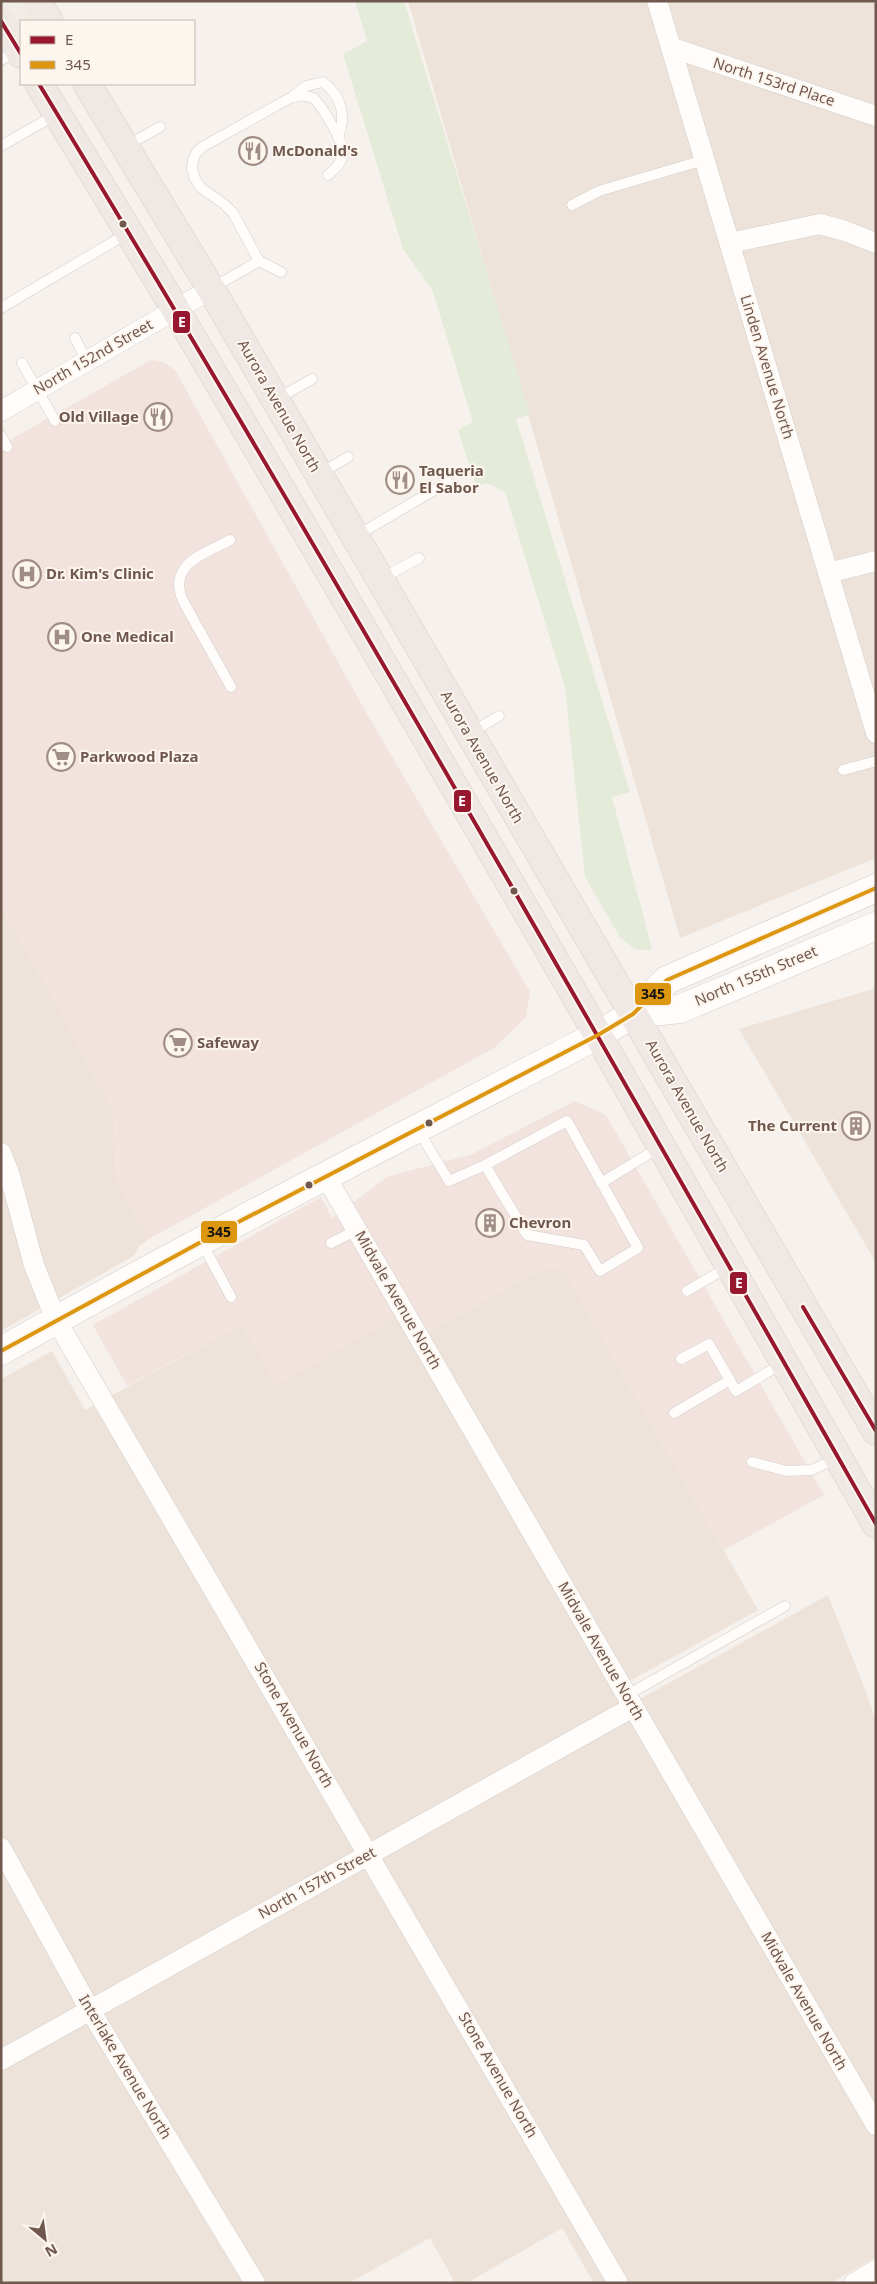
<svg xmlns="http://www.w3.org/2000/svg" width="877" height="2284" viewBox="0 0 877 2284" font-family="'Noto Sans',sans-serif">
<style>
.residential{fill:#eee3da}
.commercial{fill:#f3e3de}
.green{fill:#e4ebd8}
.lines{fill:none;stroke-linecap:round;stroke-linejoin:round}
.lane-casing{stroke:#d3cdc7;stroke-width:11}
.street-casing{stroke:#d3cdc7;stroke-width:21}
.secondary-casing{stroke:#d5cec8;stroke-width:29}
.primary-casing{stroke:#d4ccc7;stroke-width:29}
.highway-casing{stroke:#d4ccc7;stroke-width:29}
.lane{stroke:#fefdfc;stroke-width:10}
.street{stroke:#fefdfc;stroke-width:20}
.secondary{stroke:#fefdfc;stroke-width:28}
.primary{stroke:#f1ece6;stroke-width:28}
.highway{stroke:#efe8e5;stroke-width:28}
.bus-1-casing{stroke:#fdf6ee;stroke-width:8}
.bus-2-casing{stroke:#fdf6ee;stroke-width:8}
.bus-1{stroke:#96172e;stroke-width:4}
.bus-2{stroke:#dc9610;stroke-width:4}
.bus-dot{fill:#71584f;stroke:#fdf6ee;stroke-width:2}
.labels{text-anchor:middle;stroke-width:4;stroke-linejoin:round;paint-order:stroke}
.street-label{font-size:15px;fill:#71584f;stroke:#fdf6ee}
.poi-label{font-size:15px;font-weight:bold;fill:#71584f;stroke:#fdf6ee;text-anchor:start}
.line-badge{stroke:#fdf6ee;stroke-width:2}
.badge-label{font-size:14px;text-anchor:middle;font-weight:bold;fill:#fff}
.pale-badge-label{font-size:14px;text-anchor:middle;font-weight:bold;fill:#111}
</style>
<rect width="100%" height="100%" fill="#f6f1ec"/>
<!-- residential -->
<g class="residential">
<path d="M408,1H876V858L680,938Z"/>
<path d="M1,908L45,983L114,1113L116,1179L149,1239L139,1246L135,1255L1,1331Z"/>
<path d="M876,988V1263L739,1029Z"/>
<path d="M540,1269H563L758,1610L617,1688L627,1706L828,1595L866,1692L876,1721V2257L831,2283H594L562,2228L467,2283H455L430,2238L349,2283H1V1379L52,1351L85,1410L242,1324L277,1384L397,1316L412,1340Z"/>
</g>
<!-- commercial -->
<g class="commercial">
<path d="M151,360L163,362L175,370L366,712L530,992L526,1017L494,1048L149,1239L116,1179L114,1113L45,983L1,908V445Z"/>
<path d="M575,1101L606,1115L824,1495L724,1550L563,1269H540L411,1340L397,1316L277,1385L242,1324L127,1386L93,1325L321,1197L332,1218L389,1176L470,1155Z"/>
</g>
<!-- green -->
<path class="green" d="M355,1H404L530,414L516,419L630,792L612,797L652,949L644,950L635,949L620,937L585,877L565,687L505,492L487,483L476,486L458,430L473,422L432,289L403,249L343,54L367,41Z"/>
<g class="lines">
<defs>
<g id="lane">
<path d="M1,60L18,50"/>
<path d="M293,96L306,86L323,82C341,96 347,115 338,137"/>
<path d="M1,146L57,114"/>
<path d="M126,146L160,127"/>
<path d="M572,205L599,191L704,160"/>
<path d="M281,272L259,261L233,213L224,204L201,188L195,179L192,169L193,160L196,153L202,147L290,98C298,96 305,94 313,98C321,104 344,143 343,152C342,163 336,168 328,175"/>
<path d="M212,288L259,261"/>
<path d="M1,308L128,233"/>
<path d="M75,338L87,361"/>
<path d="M22,363L55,421"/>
<path d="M277,399L312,379"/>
<path d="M1,436L7,447"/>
<path d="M319,474L348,457"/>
<path d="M356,536L448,482"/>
<path d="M230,540C204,554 167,564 183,601L231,687"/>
<path d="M381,579L419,558"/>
<path d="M470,733L499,716"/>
<path d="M843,770L876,761"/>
<path d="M418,1130L449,1181L485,1165L567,1121L638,1248L600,1271L584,1245L527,1235L485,1165"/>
<path d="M601,1183L660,1147"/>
<path d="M202,1243L231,1297"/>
<path d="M331,1243L357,1230"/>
<path d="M687,1291L728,1267"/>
<path d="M681,1359L709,1344L736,1391L783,1363"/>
<path d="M674,1413L730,1380"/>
<path d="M752,1462L787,1471L811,1470L837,1459"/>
<path d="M627,1695L785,1606"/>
</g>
<g id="street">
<path d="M657,1L876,733"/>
<path d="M673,48L876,116"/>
<path d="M730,243L820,224L845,231L876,243"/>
<path d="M1,411L211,289"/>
<path d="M828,573L876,561"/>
<path d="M1,1153L10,1176L34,1265L56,1320L618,2283"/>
<path d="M326,1177L876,2125"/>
<path d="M1,1848L90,2010L255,2283"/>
<path d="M1,2060L633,1707"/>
<path d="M854,2283L876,2270"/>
</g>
<g id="secondary">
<path d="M633,1014L680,1009L876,926"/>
<path d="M1,1351C197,1240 398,1139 598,1035L633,1014L667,980L876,888"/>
</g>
<path id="primary" d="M10,1L23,21"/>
<g id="highway">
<path d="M37,1L49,21"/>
<path d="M1,21L21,54"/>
<path d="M39,84L176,310L356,617L598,1035L876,1524"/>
<path d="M87,84L211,289L876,1431"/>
</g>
</defs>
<!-- lane casing -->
<use href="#lane" class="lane-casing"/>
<!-- street casing -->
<use href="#street" class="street-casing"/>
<!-- secondary casing -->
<use href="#secondary" class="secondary-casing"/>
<!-- primary casing -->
<use href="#primary" class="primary-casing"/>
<!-- highway casing -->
<use href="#highway" class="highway-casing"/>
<!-- lane -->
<use href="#lane" class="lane"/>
<!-- street -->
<use href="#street" class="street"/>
<!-- secondary -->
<use href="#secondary" class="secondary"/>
<!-- primary -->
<use href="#primary" class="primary"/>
<!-- highway -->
<use href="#highway" class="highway"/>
<defs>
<g id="bus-1">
<path d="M1,21L21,54"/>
<path d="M39,84C327,559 601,1041 876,1524"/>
<path d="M803,1307L876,1431"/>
</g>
<path id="bus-2" d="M1,1351L223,1230L598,1035L633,1014L667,980L876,888"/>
</defs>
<!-- bus-1 casing -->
<use href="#bus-1" class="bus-1-casing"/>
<!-- bus-2 casing -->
<use href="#bus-2" class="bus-2-casing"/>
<!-- bus-1 -->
<use href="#bus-1" class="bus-1"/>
<!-- bus-2 -->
<use href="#bus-2" class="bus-2"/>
</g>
<!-- icons -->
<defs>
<symbol id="restaurant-ring" viewBox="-11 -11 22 22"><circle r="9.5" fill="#fdf6ee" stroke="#a08e86" stroke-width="1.5"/><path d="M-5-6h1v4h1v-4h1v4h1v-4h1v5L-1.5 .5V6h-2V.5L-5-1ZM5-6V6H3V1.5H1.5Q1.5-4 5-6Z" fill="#a08e86"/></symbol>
<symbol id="hospital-ring" viewBox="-11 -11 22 22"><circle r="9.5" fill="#fdf6ee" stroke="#a08e86" stroke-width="1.5"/><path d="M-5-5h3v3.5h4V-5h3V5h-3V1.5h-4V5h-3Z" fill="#a08e86"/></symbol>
<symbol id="supermarket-ring" viewBox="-11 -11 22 22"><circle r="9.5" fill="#fdf6ee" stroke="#a08e86" stroke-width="1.5"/><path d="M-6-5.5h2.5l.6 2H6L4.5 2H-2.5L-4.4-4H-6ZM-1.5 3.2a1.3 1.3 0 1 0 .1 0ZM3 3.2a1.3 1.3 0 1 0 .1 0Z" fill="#a08e86"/></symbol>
<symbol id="building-ring" viewBox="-11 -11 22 22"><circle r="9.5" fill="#fdf6ee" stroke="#a08e86" stroke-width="1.5"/><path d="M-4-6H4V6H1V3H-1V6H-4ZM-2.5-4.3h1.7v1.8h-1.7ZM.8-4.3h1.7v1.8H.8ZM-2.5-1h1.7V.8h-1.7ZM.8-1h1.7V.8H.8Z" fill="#a08e86"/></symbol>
</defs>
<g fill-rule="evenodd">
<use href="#restaurant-ring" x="237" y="135" width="32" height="32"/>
<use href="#restaurant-ring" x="142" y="401" width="32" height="32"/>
<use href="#restaurant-ring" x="384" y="464" width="32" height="32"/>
<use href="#hospital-ring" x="11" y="558" width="32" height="32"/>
<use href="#hospital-ring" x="46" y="621" width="32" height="32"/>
<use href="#supermarket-ring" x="45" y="741" width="32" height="32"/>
<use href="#supermarket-ring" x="162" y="1027" width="32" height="32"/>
<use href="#building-ring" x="840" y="1110" width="32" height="32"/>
<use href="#building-ring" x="474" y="1207" width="32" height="32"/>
</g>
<!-- markers -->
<g class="bus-dot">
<circle cx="123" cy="224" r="4.5"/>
<circle cx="514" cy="891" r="4.5"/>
<circle cx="429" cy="1123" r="4.5"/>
<circle cx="309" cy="1185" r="4.5"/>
</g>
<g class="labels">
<!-- street labels -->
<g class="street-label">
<text transform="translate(774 82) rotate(18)" y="5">North 153rd Place</text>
<text transform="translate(93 357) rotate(-30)" y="5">North 152nd Street</text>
<text transform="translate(767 367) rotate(73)" y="5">Linden Avenue North</text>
<text transform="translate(279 406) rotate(60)" y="5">Aurora Avenue North</text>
<text transform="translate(482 757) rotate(60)" y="5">Aurora Avenue North</text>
<text transform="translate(756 976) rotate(-23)" y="5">North 155th Street</text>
<text transform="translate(687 1106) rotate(60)" y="5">Aurora Avenue North</text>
<text transform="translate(398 1300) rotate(60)" y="5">Midvale Avenue North</text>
<text transform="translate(601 1651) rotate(60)" y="5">Midvale Avenue North</text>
<text transform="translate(294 1725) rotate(60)" y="5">Stone Avenue North</text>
<text transform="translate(317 1883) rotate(-29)" y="5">North 157th Street</text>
<text transform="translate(804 2001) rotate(60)" y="5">Midvale Avenue North</text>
<text transform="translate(125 2067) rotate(59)" y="5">Interlake Avenue North</text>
<text transform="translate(498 2075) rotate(60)" y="5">Stone Avenue North</text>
</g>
<!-- poi labels -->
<g class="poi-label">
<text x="272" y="156">McDonald's</text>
<text x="139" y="422" text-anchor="end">Old Village</text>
<text x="419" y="476">Taqueria<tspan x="419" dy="17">El Sabor</tspan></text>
<text x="46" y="579">Dr. Kim's Clinic</text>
<text x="81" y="642">One Medical</text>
<text x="80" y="762">Parkwood Plaza</text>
<text x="197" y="1048">Safeway</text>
<text x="837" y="1131" text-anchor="end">The Current</text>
<text x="509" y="1228">Chevron</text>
</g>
</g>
<g class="line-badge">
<rect x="172" y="310" width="19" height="24" rx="5" fill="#96172e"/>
<rect x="453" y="789" width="19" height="24" rx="5" fill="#96172e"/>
<rect x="634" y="982" width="38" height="24" rx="5" fill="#dc9610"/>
<rect x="200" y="1220" width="38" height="24" rx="5" fill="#dc9610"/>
<rect x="729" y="1271" width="19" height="24" rx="5" fill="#96172e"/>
</g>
<g class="badge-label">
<text x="182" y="327">E</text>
<text x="462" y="806">E</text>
<text x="739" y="1288">E</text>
</g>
<g class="pale-badge-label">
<text x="653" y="999">345</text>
<text x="219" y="1237">345</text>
</g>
<!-- border -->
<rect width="877" height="2284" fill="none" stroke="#71584f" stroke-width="5"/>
<!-- legend -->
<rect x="20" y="20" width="175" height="65" fill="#fdf6ee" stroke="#c5b7ae"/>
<rect x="30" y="36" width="25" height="8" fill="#96172e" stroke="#c5b7ae"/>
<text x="65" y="45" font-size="15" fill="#71584f">E</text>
<rect x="30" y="61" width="25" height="8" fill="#dc9610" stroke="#c5b7ae"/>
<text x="65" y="70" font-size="15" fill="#71584f">345</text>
<!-- north arrow -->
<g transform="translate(45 2239) rotate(151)" stroke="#fdf6ee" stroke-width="4" paint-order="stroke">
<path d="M0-4L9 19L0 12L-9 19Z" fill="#71584f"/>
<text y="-8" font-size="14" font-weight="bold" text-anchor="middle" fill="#71584f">N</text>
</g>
</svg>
